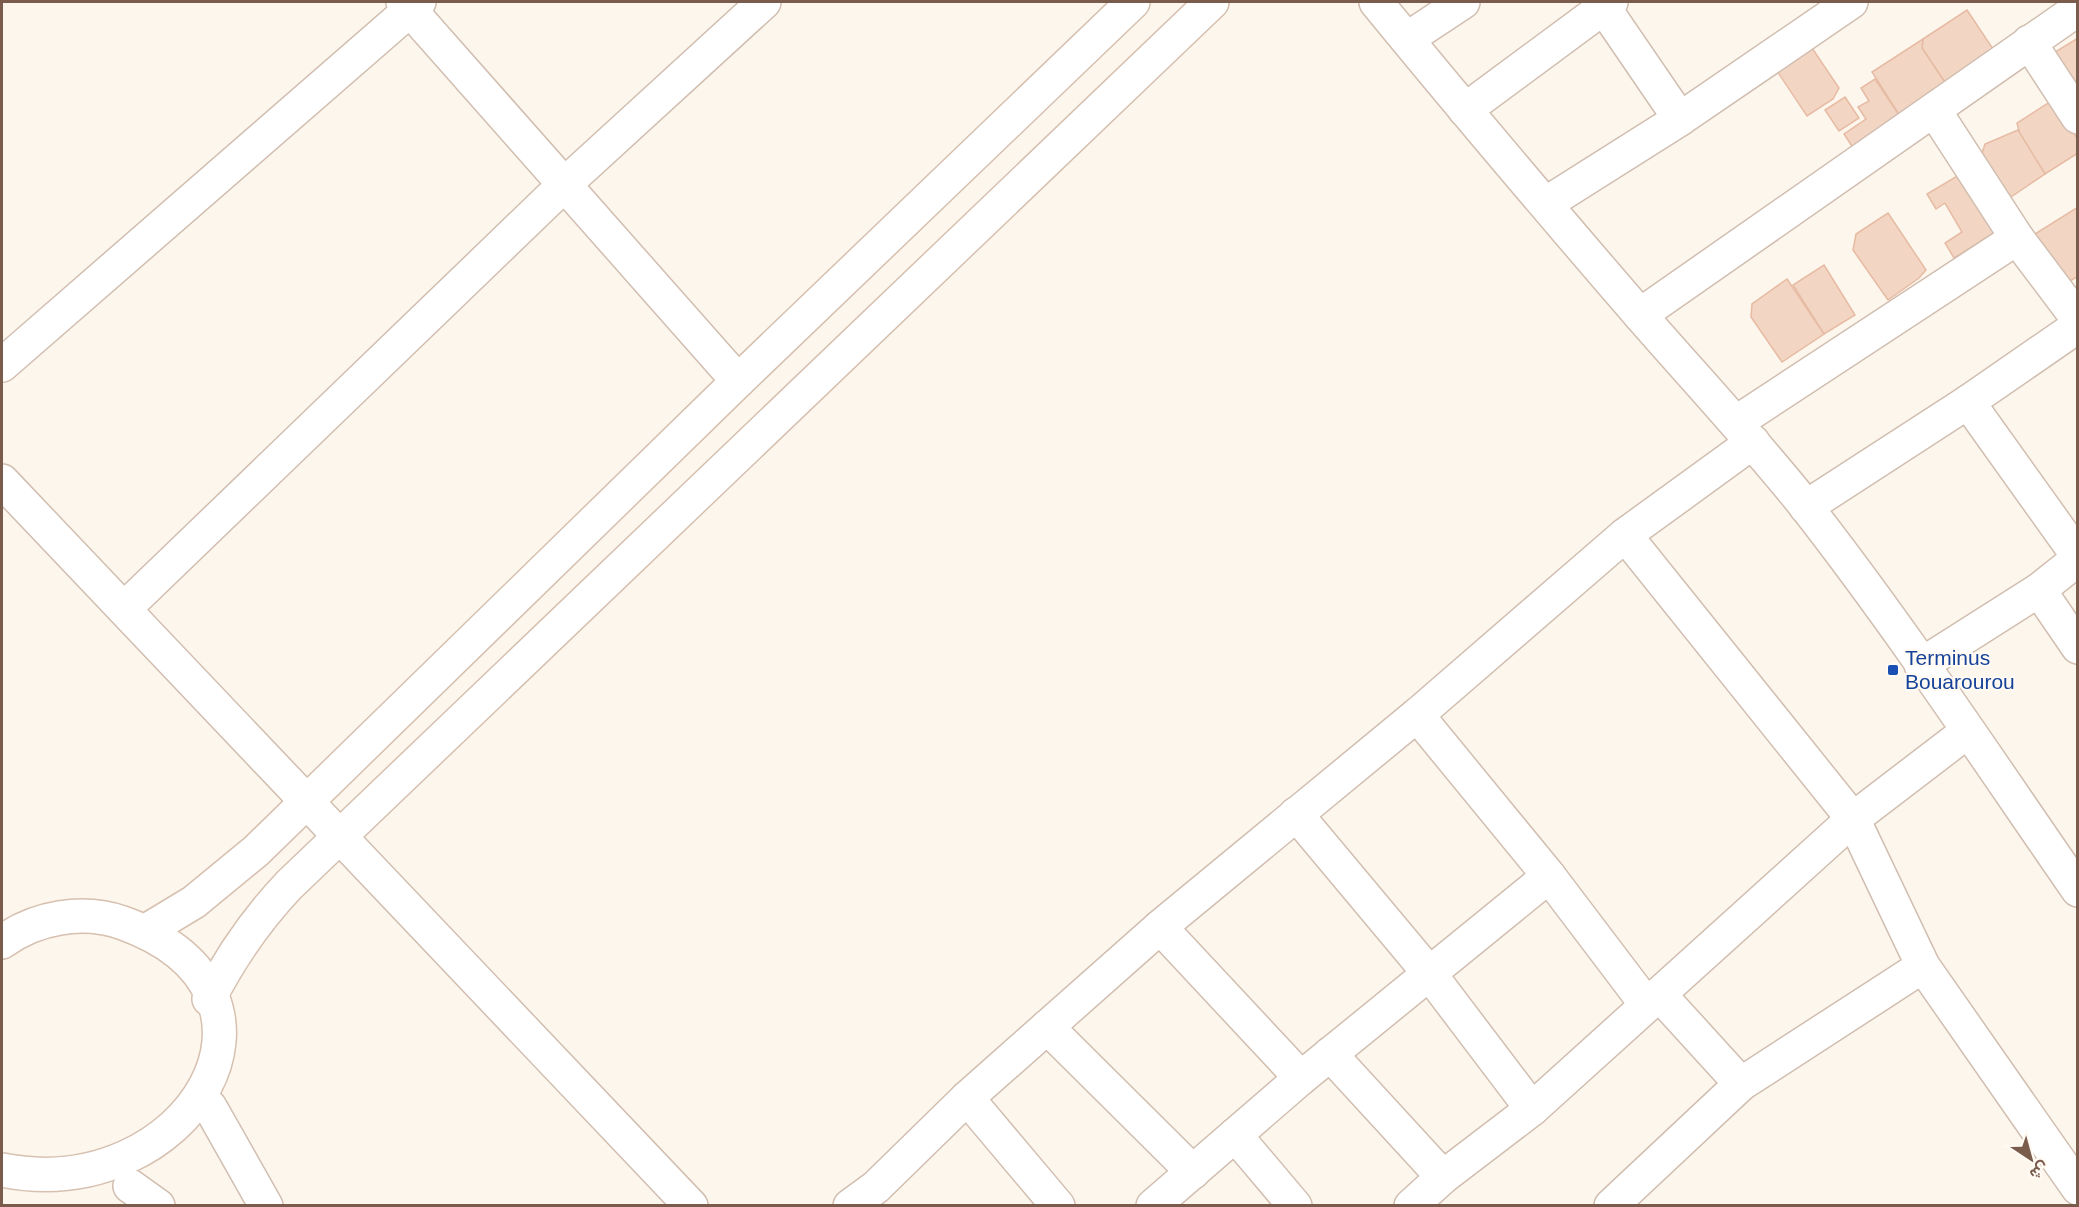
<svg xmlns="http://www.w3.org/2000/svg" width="2079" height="1207" viewBox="0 0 2079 1207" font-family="Helvetica,Vazirmatn,sans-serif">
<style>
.building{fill:#f3d5c3;stroke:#e6bba3;stroke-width:1.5}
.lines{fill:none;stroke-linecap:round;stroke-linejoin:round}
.street-casing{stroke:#d1beb0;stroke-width:36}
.secondary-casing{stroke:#d6c0b0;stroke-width:36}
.street{stroke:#fff;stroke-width:33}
.secondary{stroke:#fff;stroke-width:33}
.transit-dot{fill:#1a4fb4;stroke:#fffaf3;stroke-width:2}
.labels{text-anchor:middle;stroke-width:4.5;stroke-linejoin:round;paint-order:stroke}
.transit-label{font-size:21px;fill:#164399;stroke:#fffaf3;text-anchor:start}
</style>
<rect width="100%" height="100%" fill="#fdf6ec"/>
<!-- building -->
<g class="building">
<path d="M1967,10L1999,58L1950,90L1922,48L1923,39Z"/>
<path d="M2078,38V85L2067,91L2047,57Z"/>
<path d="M1923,39L1922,48L1950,90L1903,121L1872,72Z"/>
<path d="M1810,45L1839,88L1833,99L1807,116L1775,68Z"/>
<path d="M1875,79L1903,121L1855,151L1844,134L1866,119L1858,107L1869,101L1861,88Z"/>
<path d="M1845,97L1859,118L1839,131L1825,110Z"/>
<path d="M2053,100L2078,140V153L2045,174L2020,135L2017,123Z"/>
<path d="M2018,130L2045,174L2005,201L1979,162L1985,144Z"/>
<path d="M1964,172L1999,230L1954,258L1945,243L1962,232L1945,203L1936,209L1927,194Z"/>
<path d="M2078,207V276L2067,283L2035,234Z"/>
<path d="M1888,213L1926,270L1919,278L1888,300L1853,250L1856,234Z"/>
<path d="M1824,265L1855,315L1824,334L1793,285Z"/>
<path d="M1787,279L1824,334L1782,362L1751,317L1752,304Z"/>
</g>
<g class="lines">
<defs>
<g id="street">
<path d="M403,2L738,381"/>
<path d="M1376,2C1462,107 1551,212 1640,315C1695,378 1752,439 1804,504C1901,628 1988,760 2078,890"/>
<path d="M1600,2L1680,119"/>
<path d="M1407,39L1463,2"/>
<path d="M2029,42L2078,117"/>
<path d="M1465,110L1611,2"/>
<path d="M1934,110L2017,238L2078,319"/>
<path d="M1547,203L1680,119L1851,2"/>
<path d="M1640,315L2078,9"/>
<path d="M2,365L419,2"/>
<path d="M1968,402L2078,556"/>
<path d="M1737,422L2017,238"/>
<path d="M2,481L691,1206"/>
<path d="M1806,507L1968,402L2078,326"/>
<path d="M1625,535L1853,819L1923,966L2078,1188"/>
<path d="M2039,590L2078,647"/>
<path d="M124,609L564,185L764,2"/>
<path d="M1921,665L2039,590L2078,559"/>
<path d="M1417,715L1549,876L1646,1004"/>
<path d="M1296,814L1429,973L1532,1109"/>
<path d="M1160,927L1301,1078"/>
<path d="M1659,994L1741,1084"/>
<path d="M1047,1027L1193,1172"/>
<path d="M1330,1054L1443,1177"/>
<path d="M967,1098L1058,1206"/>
<path d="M210,1107L266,1206"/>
<path d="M1235,1135L1295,1206"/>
<path d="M130,1186L158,1206"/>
<path d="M850,1206L876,1187L967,1098L1160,927L1417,715L1625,535L1753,442"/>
<path d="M1153,1206L1301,1078L1549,876"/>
<path d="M1411,1206L1443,1177L1532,1109L1853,819L1968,731"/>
<path d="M1611,1206L1741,1084L1923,966"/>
</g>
<g id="secondary">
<path d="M146,931L194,902L256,851L738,381L1133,2"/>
<path d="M2,942C36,917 83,909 123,923C317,993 188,1207 2,1170"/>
<path d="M209,999C231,956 256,920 289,885L1212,2"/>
</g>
</defs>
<!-- street casing -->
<use href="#street" class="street-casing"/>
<!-- secondary casing -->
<use href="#secondary" class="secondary-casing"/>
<!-- street -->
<use href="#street" class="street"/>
<!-- secondary -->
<use href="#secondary" class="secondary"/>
</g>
<!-- markers -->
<rect class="transit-dot" x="1887" y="664" width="12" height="12" rx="3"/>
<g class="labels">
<!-- transit labels -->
<g class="transit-label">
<text x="1905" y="665">Terminus<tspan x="1905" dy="24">Bouarourou</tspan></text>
</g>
</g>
<!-- border -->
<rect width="2079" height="1207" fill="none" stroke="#7a5c4d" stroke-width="6"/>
<!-- north arrow -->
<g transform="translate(2031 1159) rotate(144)" stroke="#fffaf3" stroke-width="4.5" paint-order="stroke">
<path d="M0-4.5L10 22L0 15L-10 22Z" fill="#7a5c4d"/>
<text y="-9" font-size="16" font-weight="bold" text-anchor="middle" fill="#7a5c4d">ش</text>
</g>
</svg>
